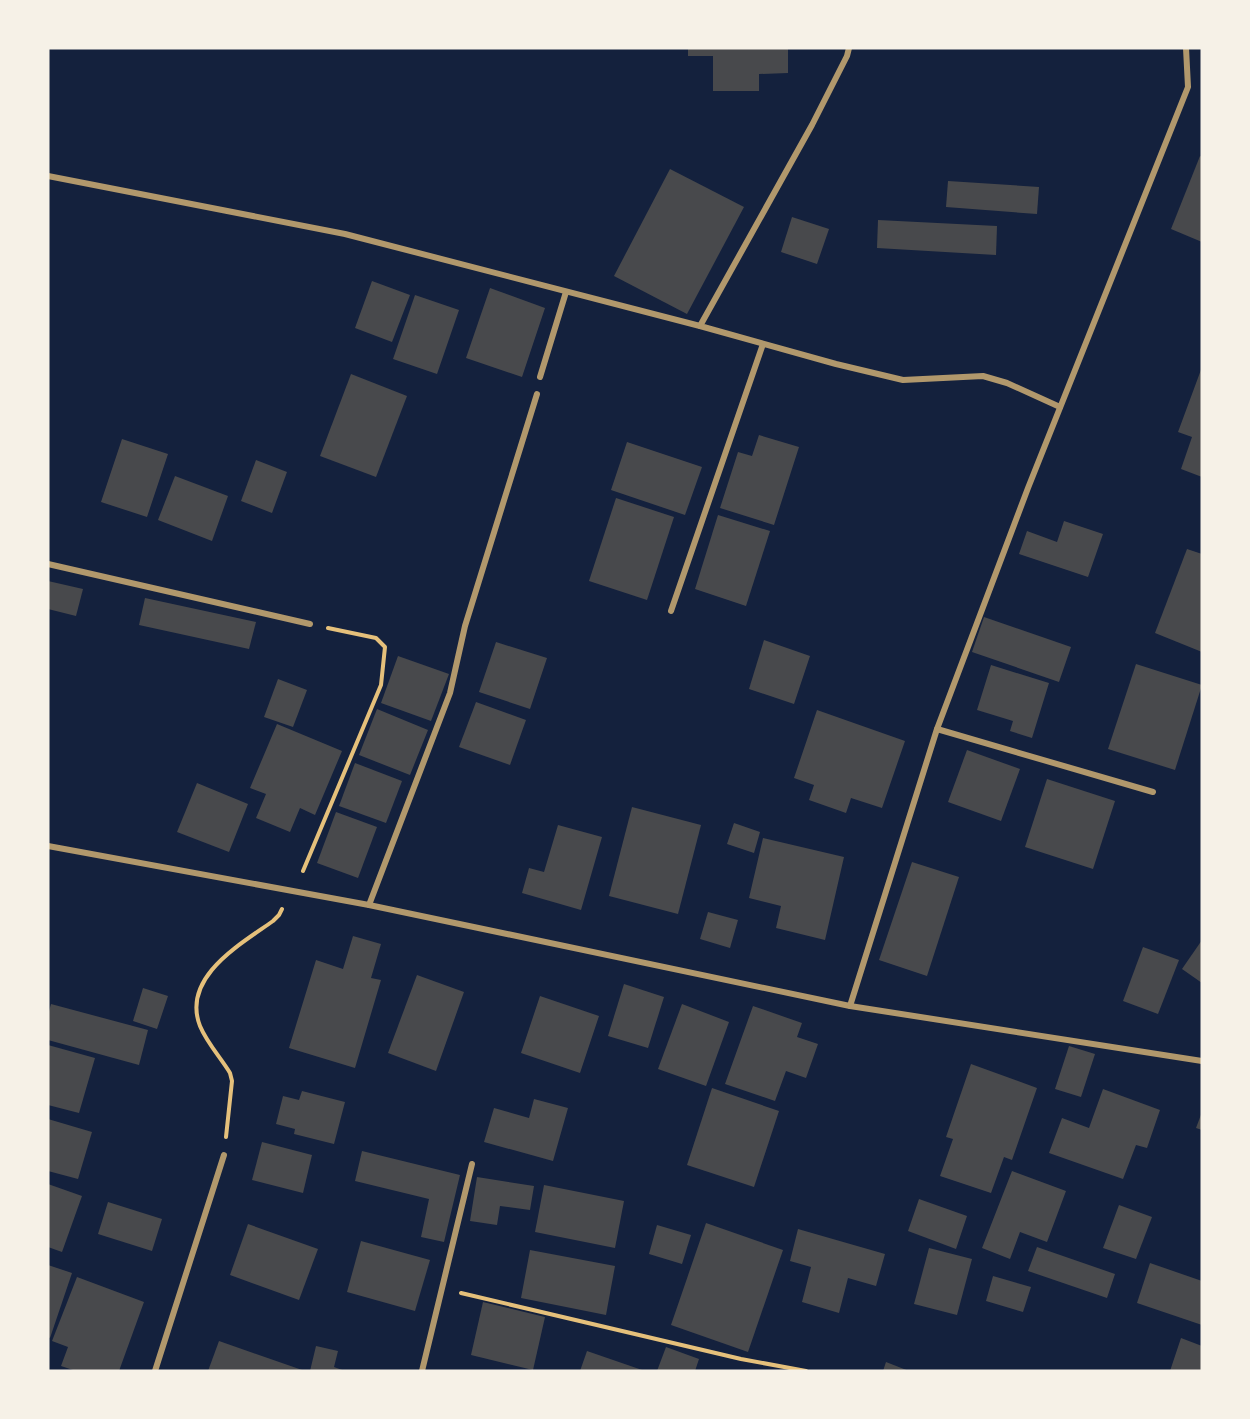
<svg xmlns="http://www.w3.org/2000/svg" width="1250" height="1419" viewBox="0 0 1250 1419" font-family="Poppins,sans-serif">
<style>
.building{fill:#48494c}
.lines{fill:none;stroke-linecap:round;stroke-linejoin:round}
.path{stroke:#e5c07b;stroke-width:4}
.minor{stroke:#b1986c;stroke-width:6}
</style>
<rect width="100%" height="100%" fill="#14213d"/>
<!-- building -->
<g class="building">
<path d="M688,48H788V73L759,74V91H713V56H688Z"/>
<path d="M1200,156L1202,157V242L1171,229Z"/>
<path d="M670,169L744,207L687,314L614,276Z"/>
<path d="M948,181L1039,187L1037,214L946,207Z"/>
<path d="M792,217L829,229L817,264L781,252Z"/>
<path d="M878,220L997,226L996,255L877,248Z"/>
<path d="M372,281L410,295L392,342L355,328Z"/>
<path d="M490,288L545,308L522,377L466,358Z"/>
<path d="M415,295L459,310L437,374L393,359Z"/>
<path d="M1202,367V477L1181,469L1192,437L1178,432Z"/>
<path d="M351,374L407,396L376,477L320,456Z"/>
<path d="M759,435L799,447L774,525L720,508L738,452L752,456Z"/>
<path d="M122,439L168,454L147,517L101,502Z"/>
<path d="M627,442L702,467L685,515L611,490Z"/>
<path d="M256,460L287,472L272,513L241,501Z"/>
<path d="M175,476L228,496L212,541L158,520Z"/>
<path d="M616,498L674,517L647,600L589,581Z"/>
<path d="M718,515L770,531L746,606L695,589Z"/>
<path d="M1064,521L1103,534L1088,577L1019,554L1027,531L1057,542Z"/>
<path d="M1187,549L1202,554V652L1155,633Z"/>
<path d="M48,581L83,589L76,616L48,609Z"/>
<path d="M145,598L256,622L249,649L139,625Z"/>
<path d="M984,617L1071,647L1059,682L972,652Z"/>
<path d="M764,640L810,656L794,704L749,689Z"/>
<path d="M496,642L547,658L530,709L479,692Z"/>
<path d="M398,656L449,674L431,721L381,703Z"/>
<path d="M1136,664L1202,685L1175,770L1108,749Z"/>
<path d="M991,665L1049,683L1032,738L1010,731L1013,721L977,710Z"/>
<path d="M278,679L307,690L293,727L264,717Z"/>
<path d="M476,702L526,720L510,765L459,747Z"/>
<path d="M377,709L428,730L410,775L359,755Z"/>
<path d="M817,710L905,741L882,808L851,798L846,813L809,800L814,785L794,778Z"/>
<path d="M277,724L342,751L315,815L300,808L290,832L256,818L266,794L250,788Z"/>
<path d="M967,750L1020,769L1001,821L948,802Z"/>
<path d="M355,763L402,781L386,823L339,806Z"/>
<path d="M1047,779L1115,801L1093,869L1025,847Z"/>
<path d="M197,783L248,804L229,852L177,832Z"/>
<path d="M632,807L701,825L678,914L609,896Z"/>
<path d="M336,812L377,827L358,878L317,863Z"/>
<path d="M734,823L760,832L754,853L727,844Z"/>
<path d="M558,825L602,837L581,910L522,893L529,868L544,872Z"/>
<path d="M763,838L844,857L825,940L776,928L781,906L749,898Z"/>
<path d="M912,862L959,877L927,976L879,960Z"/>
<path d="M708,912L738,920L730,948L700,939Z"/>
<path d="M353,936L381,944L371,978L381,980L355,1068L289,1048L316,960L343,969Z"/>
<path d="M1202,940V983L1182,969Z"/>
<path d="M1143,947L1179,960L1158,1014L1123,1001Z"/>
<path d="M417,975L464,992L436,1071L388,1053Z"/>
<path d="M624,984L664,997L648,1048L608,1036Z"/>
<path d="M143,988L168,996L157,1029L133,1021Z"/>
<path d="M540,996L599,1016L580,1073L521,1053Z"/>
<path d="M51,1004L148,1030L139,1065L48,1040V1015Z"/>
<path d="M682,1004L729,1022L706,1086L658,1069Z"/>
<path d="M753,1006L802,1023L797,1037L818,1044L806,1078L786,1071L775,1101L725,1084Z"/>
<path d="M48,1045L95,1058L79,1113L48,1105Z"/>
<path d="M1069,1046L1095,1054L1081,1097L1055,1089Z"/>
<path d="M971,1064L1037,1088L1012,1160L1004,1157L991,1193L940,1176L953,1139L946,1137Z"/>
<path d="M712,1088L779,1111L754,1187L687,1165Z"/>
<path d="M1103,1089L1160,1110L1147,1148L1136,1145L1123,1179L1049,1153L1062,1118L1089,1128Z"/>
<path d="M302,1091L345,1102L334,1144L294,1134L295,1129L276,1124L283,1096L299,1100Z"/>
<path d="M534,1099L568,1108L553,1161L484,1142L494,1108L529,1118Z"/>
<path d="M1202,1112V1130L1196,1128Z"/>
<path d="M48,1119L92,1132L78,1179L48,1171Z"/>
<path d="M262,1142L312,1155L303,1193L252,1180Z"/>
<path d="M362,1151L460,1175L444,1242L421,1237L429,1199L355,1181Z"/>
<path d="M1012,1171L1066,1191L1047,1242L1020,1232L1010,1259L982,1248Z"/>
<path d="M477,1177L534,1186L530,1210L500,1206L497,1225L470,1221Z"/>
<path d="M48,1184L82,1196L62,1252L48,1247Z"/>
<path d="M544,1185L624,1201L615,1248L535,1232Z"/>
<path d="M919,1199L967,1216L956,1249L908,1231Z"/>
<path d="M108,1202L162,1219L152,1251L98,1234Z"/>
<path d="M1119,1205L1152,1217L1136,1259L1103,1248Z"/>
<path d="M706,1223L783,1250L748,1352L671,1325Z"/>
<path d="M248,1224L318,1249L299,1300L230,1275Z"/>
<path d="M657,1225L691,1235L682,1264L649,1254Z"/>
<path d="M798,1229L885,1254L876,1286L848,1278L839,1313L802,1302L811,1267L790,1261Z"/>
<path d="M361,1241L430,1260L415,1311L347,1292Z"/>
<path d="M1037,1247L1115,1274L1107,1298L1028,1271Z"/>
<path d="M929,1248L972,1259L957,1315L914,1304Z"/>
<path d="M530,1250L615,1266L606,1315L521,1298Z"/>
<path d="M1150,1263L1202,1281V1325L1137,1303Z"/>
<path d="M48,1265L72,1273L50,1338L48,1337Z"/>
<path d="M993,1276L1031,1287L1023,1312L986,1301Z"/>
<path d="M77,1277L144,1302L119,1371H76L61,1366L68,1347L52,1341Z"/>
<path d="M483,1302L545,1317L533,1370L471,1355Z"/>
<path d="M1181,1338L1202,1346V1371H1170Z"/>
<path d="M219,1341L305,1371H208Z"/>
<path d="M316,1346L338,1351L334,1367L345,1371H310Z"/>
<path d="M666,1347L699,1359L695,1371H657Z"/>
<path d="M587,1351L645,1371H580Z"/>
<path d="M886,1362L909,1371H883Z"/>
</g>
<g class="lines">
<!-- path -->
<g class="path">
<path d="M303,871L381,685L385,647L376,638L328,628"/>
<path d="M226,1137L232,1081L230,1073C221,1058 207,1043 200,1026C181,977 241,944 273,921L279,915L282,909"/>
<path d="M461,1293L741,1359L806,1371"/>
</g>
<!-- minor -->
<g class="minor">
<path d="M849,48L847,56L812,125L700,326L836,364L903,380L983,376L1007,383L1060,407"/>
<path d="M48,176L345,234L700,326"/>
<path d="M540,377L566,292"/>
<path d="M48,564L310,624"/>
<path d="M671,611L763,344"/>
<path d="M937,729L1153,792"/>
<path d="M48,846L369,905L850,1006L1202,1061"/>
<path d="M369,905L450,693L465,626L537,394"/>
<path d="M850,1006L937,729L1028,488L1188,87L1186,48"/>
<path d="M155,1371L224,1155"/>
<path d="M422,1371L472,1164"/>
</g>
</g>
<!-- border -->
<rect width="1250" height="1419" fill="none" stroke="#f6f1e7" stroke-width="99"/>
</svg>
